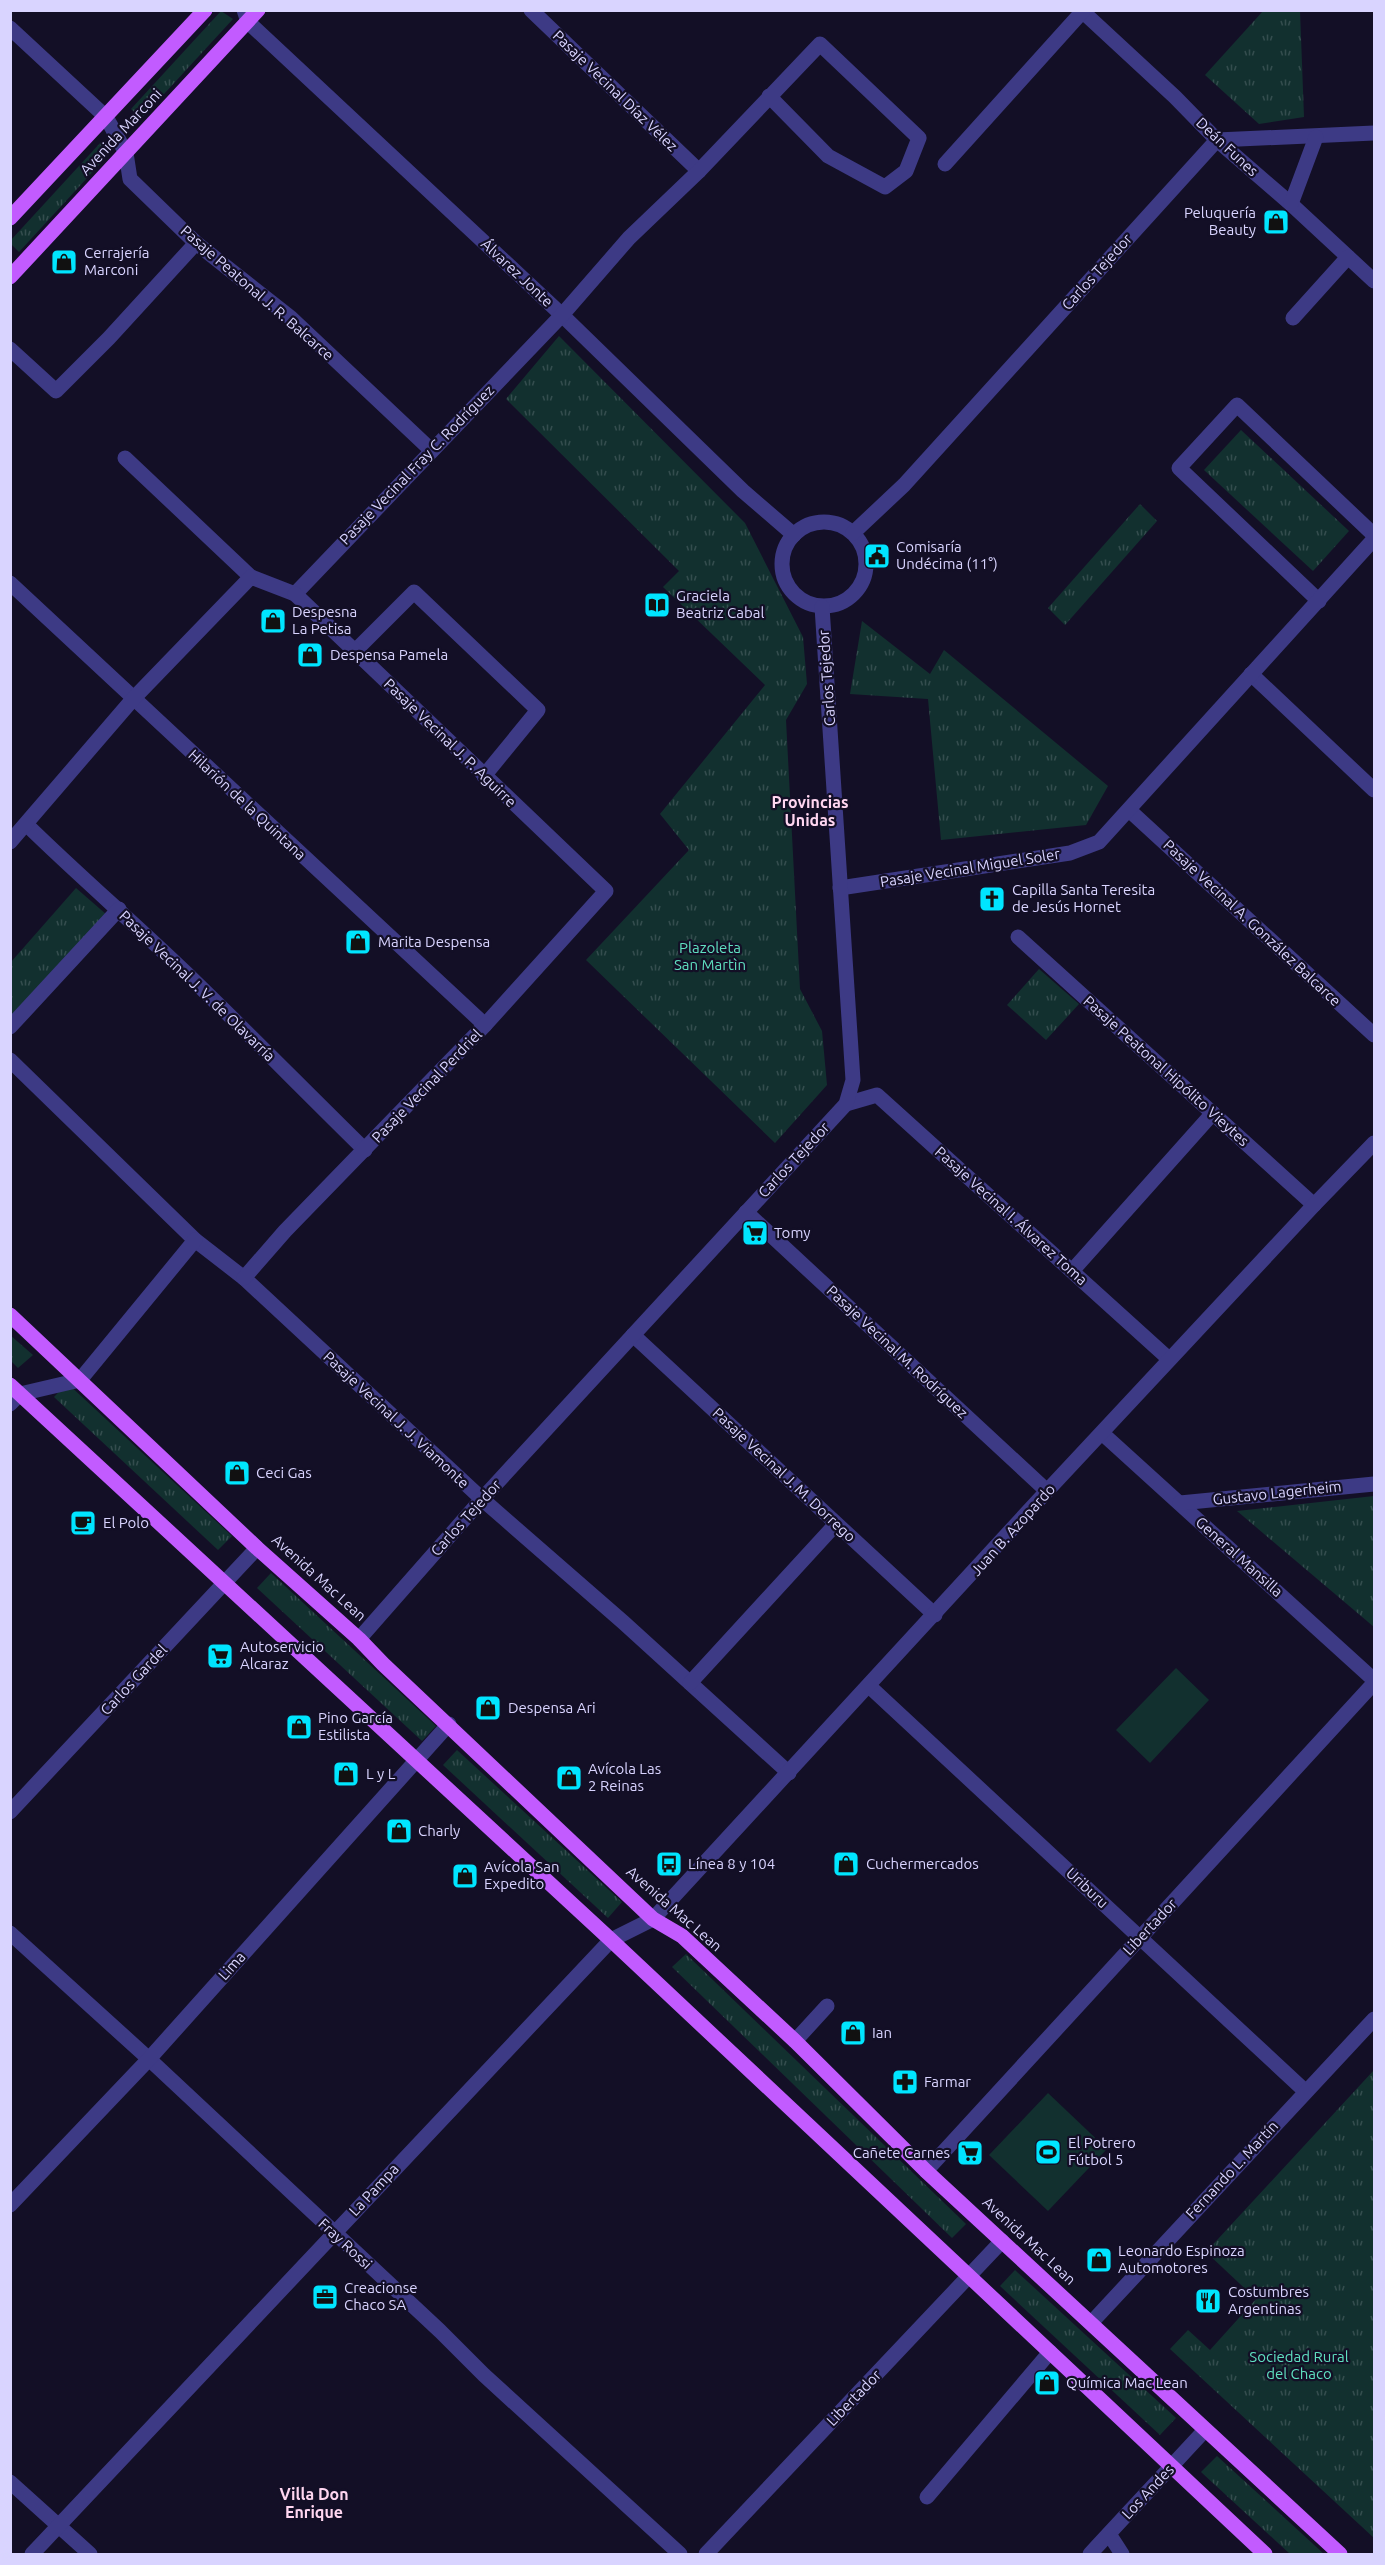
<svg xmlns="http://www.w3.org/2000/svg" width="1385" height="2565" viewBox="0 0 1385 2565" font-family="Ubuntu,sans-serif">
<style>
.grass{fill:url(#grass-tufts)}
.garden{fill:#12302f}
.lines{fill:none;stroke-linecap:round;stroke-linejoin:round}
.minor{stroke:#3d3a85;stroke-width:15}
.major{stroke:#c25bff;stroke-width:15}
.labels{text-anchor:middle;stroke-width:4.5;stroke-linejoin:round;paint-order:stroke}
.street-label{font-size:15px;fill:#d9d4ff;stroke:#130f26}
.poi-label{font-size:15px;fill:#d9d4ff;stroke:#130f26;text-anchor:start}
.park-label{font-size:15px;fill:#5fe0c0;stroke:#130f26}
.neighbourhood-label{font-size:16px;font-weight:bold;fill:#ffd6f0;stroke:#130f26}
</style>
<defs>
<pattern id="grass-tufts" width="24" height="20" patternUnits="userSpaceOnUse" patternTransform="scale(1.5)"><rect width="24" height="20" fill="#12302f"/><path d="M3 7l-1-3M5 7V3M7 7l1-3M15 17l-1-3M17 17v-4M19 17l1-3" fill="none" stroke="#344d4e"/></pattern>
</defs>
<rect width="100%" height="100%" fill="#130f26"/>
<!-- grass -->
<g class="grass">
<path d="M221,11L233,19L141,119L131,109Z"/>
<path d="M1263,11H1300L1304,117L1259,124L1205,75Z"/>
<path d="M101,142L111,152L19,252L11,244V240Z"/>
<path d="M559,336L745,523L803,637L807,684L786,720L800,989L822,1031L827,1085L775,1143L586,960L689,850L660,814L765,685L663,587L679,571L506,399Z"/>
<path d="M1241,430L1349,531L1313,571L1204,470Z"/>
<path d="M1140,504L1157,521L1065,625L1048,608Z"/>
<path d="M862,621L930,674L944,650L1108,786L1086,825L941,840L928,699L850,694Z"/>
<path d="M76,888L107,915L11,1025V962Z"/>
<path d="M1039,969L1079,1004L1046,1040L1007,1005Z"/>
<path d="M10,1335L33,1355L18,1368L11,1361Z"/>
<path d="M67,1383L232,1536L218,1550L54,1397Z"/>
<path d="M1374,1496V1627L1237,1511Z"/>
<path d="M271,1573L436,1726L422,1741L257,1588Z"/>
<path d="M457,1750L622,1902L608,1918L443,1765Z"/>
<path d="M686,1954L966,2224L952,2238L672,1967Z"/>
<path d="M1374,2070V2538L1170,2349L1188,2330L1210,2350L1256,2299L1206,2252Z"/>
<path d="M1015,2270L1176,2418L1160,2435L1000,2286Z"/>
<path d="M1217,2456L1324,2554H1290L1201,2472Z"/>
</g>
<!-- garden -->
<g class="garden">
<path d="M1176,1668L1209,1700L1150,1763L1116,1730Z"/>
<path d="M1048,2093L1107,2149L1048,2211L989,2155Z"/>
</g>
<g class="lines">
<!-- minor -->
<g class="minor">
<path d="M244,10L248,22L562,315L743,491L794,535"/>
<path d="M531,10L699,171"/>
<path d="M1081,10L1175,97L1217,140L1291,204L1374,281"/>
<path d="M10,28L106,117L126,153L130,179L196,243L291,318L431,450"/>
<path d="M1217,140L1374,133"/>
<path d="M945,164L1082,12"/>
<path d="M1291,204L1316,137"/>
<path d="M1293,318L1348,257"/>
<path d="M10,349L56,391L109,338L196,243"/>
<path d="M125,458L251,577"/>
<circle cx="824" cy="564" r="42"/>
<path d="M853,533L904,485L1217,140"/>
<path d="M10,583L485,1025"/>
<path d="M1319,601L1179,468L1237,405L1374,535"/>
<path d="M354,652L414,592L538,710L484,776"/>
<path d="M1251,674L1374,790"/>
<path d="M1129,810L1374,1035"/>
<path d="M27,825C79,876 134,923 187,974C247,1032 306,1092 365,1150"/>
<path d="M10,842L133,699L251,577L295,594L562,315L629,238L699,171L820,44L919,138L906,171L885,187L828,156L769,96"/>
<path d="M840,888L1070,853L1099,842L1374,539"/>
<path d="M1018,937L1314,1205"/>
<path d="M10,1027L119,909"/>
<path d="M10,1060L195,1240L244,1278L482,1499L623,1622L789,1773"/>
<path d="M846,1104L877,1095L1169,1359"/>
<path d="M746,1212L1047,1491"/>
<path d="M1072,1271L1213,1113"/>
<path d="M244,1278L285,1231L485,1025L606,891L295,594"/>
<path d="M633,1335L935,1615"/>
<path d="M10,1404L20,1394L80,1380L195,1240"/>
<path d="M1103,1434L1374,1680"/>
<path d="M1180,1503L1374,1484"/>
<path d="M359,1639L482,1499L846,1104L853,1080L822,607"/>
<path d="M690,1683L836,1524"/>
<path d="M869,1686L1305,2091"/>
<path d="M10,1812L257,1548"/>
<path d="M10,1933L149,2059L440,2331L484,2375L680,2554"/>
<path d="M795,2041L827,2006"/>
<path d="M926,2171L1374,1683"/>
<path d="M10,2205L149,2059L449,1724"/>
<path d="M1091,2323L1374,2019"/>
<path d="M10,2482L90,2554"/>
<path d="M927,2497L1050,2352"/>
<path d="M1109,2534L1122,2554"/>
<path d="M32,2554L611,1940L653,1919L1047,1491L1314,1205L1374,1143"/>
<path d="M706,2554L1002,2241"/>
<path d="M1090,2554L1205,2430"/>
</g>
<!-- major -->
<g class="major">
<path d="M10,218L205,10"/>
<path d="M10,277L258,10"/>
<path d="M10,1315L257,1548L359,1639L383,1664L653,1919L682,1936L795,2041L926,2171L1340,2554"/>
<path d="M10,1385L611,1940L1265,2554"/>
</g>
</g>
<!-- icons -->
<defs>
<symbol id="shop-square" viewBox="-11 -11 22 22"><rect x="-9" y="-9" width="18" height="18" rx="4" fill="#00e5ff" stroke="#130f26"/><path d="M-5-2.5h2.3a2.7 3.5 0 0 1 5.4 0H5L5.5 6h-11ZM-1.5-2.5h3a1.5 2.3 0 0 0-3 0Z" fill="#111"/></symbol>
<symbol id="civic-square" viewBox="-11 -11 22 22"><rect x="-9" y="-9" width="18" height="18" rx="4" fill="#00e5ff" stroke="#130f26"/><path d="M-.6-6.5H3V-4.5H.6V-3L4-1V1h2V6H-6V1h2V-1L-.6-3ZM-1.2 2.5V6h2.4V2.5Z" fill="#111"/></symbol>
<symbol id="library-square" viewBox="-11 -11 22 22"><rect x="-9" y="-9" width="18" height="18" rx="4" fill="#00e5ff" stroke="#130f26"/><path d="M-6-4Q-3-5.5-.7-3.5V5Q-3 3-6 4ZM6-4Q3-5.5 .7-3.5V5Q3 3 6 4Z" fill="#111"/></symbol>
<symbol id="church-square" viewBox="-11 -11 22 22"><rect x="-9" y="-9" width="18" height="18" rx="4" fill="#00e5ff" stroke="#130f26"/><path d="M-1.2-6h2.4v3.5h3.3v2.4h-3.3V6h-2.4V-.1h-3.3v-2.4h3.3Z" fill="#111"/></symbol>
<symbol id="supermarket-square" viewBox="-11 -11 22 22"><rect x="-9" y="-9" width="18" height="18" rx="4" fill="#00e5ff" stroke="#130f26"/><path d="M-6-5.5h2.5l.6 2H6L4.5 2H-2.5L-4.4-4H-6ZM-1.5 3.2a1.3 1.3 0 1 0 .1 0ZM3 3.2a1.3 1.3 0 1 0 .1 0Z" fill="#111"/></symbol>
<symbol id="cafe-square" viewBox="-11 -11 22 22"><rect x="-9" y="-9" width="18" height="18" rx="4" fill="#00e5ff" stroke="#130f26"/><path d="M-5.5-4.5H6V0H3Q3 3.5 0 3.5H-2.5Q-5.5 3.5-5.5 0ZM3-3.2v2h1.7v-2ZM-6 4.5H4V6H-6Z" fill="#111"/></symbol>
<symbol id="bus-square" viewBox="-11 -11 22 22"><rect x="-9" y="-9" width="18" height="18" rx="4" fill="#00e5ff" stroke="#130f26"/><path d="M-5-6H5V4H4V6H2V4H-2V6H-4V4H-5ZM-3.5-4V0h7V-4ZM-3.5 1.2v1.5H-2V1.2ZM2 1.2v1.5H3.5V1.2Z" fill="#111"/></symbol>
<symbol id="pharmacy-square" viewBox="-11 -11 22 22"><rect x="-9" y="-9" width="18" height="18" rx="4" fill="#00e5ff" stroke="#130f26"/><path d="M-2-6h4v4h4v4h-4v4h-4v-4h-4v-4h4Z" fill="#111"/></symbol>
<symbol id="stadium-square" viewBox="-11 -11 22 22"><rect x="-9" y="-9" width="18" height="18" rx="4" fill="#00e5ff" stroke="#130f26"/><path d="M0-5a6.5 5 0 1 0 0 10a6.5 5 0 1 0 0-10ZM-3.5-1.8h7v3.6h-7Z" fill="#111"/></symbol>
<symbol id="office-square" viewBox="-11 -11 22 22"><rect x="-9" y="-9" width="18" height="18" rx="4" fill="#00e5ff" stroke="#130f26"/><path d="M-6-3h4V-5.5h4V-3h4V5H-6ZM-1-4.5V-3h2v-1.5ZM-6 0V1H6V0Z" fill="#111"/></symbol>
<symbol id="restaurant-square" viewBox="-11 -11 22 22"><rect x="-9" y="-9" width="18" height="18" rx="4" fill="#00e5ff" stroke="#130f26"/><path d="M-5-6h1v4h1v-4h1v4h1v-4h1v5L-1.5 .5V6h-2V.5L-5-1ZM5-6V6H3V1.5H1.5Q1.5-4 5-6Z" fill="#111"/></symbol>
</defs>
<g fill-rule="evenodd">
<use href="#shop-square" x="1261" y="207" width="30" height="30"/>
<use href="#shop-square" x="49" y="247" width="30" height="30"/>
<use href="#civic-square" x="862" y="541" width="30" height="30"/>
<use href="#library-square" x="642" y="590" width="30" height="30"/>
<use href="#shop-square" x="258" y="606" width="30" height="30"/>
<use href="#shop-square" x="295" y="640" width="30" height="30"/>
<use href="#church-square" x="977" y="884" width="30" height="30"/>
<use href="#shop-square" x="343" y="927" width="30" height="30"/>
<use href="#supermarket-square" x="740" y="1218" width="30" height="30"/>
<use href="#shop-square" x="222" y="1458" width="30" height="30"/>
<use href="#cafe-square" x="68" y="1508" width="30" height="30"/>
<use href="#supermarket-square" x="205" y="1641" width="30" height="30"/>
<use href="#shop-square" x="473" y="1693" width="30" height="30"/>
<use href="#shop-square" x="284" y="1712" width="30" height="30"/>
<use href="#shop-square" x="331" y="1759" width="30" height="30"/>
<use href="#shop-square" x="554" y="1763" width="30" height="30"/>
<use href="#shop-square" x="384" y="1816" width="30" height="30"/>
<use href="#bus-square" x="654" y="1849" width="30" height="30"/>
<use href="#shop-square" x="831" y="1849" width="30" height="30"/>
<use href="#shop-square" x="450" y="1861" width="30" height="30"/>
<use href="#shop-square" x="838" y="2018" width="30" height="30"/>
<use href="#pharmacy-square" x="890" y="2067" width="30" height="30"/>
<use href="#stadium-square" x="1033" y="2137" width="30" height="30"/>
<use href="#supermarket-square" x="955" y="2138" width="30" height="30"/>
<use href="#shop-square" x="1084" y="2245" width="30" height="30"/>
<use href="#office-square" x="310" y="2282" width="30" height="30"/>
<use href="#restaurant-square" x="1193" y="2286" width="30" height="30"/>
<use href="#shop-square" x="1032" y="2368" width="30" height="30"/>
</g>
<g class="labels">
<!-- street labels -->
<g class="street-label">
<text transform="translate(615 91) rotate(44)" y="5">Pasaje Vecinal Díaz Vélez</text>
<text transform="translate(121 132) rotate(-47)" y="5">Avenida Marconi</text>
<text transform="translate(1227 147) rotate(43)" y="5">Deán Funes</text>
<text transform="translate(1097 272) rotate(-48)" y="5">Carlos Tejedor</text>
<text transform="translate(517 273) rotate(43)" y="5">Álvarez Jonte</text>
<text transform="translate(257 293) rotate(41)" y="5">Pasaje Peatonal J. R. Balcarce</text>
<text transform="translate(417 465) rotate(-46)" y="5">Pasaje Vecinal Fray C. Rodríguez</text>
<text transform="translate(827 678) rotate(-94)" y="5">Carlos Tejedor</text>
<text transform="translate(450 743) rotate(44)" y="5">Pasaje Vecinal J. P. Aguirre</text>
<text transform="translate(247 805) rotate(43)" y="5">Hilarión de la Quintana</text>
<text transform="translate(970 868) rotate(-9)" y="5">Pasaje Vecinal Miguel Soler</text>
<text transform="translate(1252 923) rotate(43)" y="5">Pasaje Vecinal A. González Balcarce</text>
<text transform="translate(197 986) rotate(44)" y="5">Pasaje Vecinal J. V. de Olavarría</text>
<text transform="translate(1166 1071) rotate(42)" y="5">Pasaje Peatonal Hipólito Vieytes</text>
<text transform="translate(427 1086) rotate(-46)" y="5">Pasaje Vecinal Perdriel</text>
<text transform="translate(794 1160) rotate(-47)" y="5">Carlos Tejedor</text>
<text transform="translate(1011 1216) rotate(42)" y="5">Pasaje Vecinal I. Álvarez Toma</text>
<text transform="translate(897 1352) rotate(43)" y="5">Pasaje Vecinal M. Rodríguez</text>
<text transform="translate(396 1420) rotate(43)" y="5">Pasaje Vecinal J. J. Viamonte</text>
<text transform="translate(784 1475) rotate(43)" y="5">Pasaje Vecinal J. M. Dorrego</text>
<text transform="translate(1277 1493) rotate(-6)" y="5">Gustavo Lagerheim</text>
<text transform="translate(466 1518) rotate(-48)" y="5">Carlos Tejedor</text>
<text transform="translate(1013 1530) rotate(-48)" y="5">Juan B. Azopardo</text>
<text transform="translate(1239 1557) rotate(42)" y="5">General Mansilla</text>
<text transform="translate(319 1578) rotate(42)" y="5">Avenida Mac Lean</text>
<text transform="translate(134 1680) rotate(-47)" y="5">Carlos Gardel</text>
<text transform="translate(1087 1888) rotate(43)" y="5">Uriburu</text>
<text transform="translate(674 1909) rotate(41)" y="5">Avenida Mac Lean</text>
<text transform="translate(1150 1927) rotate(-47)" y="5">Libertador</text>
<text transform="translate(232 1966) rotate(-48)" y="5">Lima</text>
<text transform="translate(1232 2170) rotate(-47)" y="5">Fernando L. Martín</text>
<text transform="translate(374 2190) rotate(-47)" y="5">La Pampa</text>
<text transform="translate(1029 2241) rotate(43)" y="5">Avenida Mac Lean</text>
<text transform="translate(345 2244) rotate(43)" y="5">Fray Rossi</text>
<text transform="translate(854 2398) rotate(-46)" y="5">Libertador</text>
<text transform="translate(1148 2492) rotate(-47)" y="5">Los Andes</text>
</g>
<!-- poi labels -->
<g class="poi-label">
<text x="1256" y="218" text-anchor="end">Peluquería<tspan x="1256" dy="17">Beauty</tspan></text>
<text x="84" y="258">Cerrajería<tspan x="84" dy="17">Marconi</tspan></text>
<text x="896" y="552">Comisaría<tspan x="896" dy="17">Undécima (11°)</tspan></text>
<text x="676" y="601">Graciela<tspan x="676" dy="17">Beatriz Cabal</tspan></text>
<text x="292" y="617">Despesna<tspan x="292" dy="17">La Petisa</tspan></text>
<text x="330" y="660">Despensa Pamela</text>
<text x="1012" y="895">Capilla Santa Teresita<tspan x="1012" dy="17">de Jesús Hornet</tspan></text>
<text x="378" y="947">Marita Despensa</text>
<text x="774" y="1238">Tomy</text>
<text x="256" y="1478">Ceci Gas</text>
<text x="103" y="1528">El Polo</text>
<text x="240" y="1652">Autoservicio<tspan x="240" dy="17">Alcaraz</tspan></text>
<text x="508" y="1713">Despensa Ari</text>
<text x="318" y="1723">Pino García<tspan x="318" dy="17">Estilista</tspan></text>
<text x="588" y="1774">Avícola Las<tspan x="588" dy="17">2 Reinas</tspan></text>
<text x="366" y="1779">L y L</text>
<text x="418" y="1836">Charly</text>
<text x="688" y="1869">Línea 8 y 104</text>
<text x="866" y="1869">Cuchermercados</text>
<text x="484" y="1872">Avícola San<tspan x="484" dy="17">Expedito</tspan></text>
<text x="872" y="2038">Ian</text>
<text x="924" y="2087">Farmar</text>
<text x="1068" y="2148">El Potrero<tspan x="1068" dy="17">Fútbol 5</tspan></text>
<text x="950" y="2158" text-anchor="end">Cañete Carnes</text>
<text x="1118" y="2256">Leonardo Espinoza<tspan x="1118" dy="17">Automotores</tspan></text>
<text x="344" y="2293">Creacionse<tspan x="344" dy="17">Chaco SA</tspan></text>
<text x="1228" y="2297">Costumbres<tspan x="1228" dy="17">Argentinas</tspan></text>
<text x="1066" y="2388">Química Mac Lean</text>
</g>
<!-- park labels -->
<g class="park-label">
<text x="710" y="953">Plazoleta<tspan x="710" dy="17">San Martìn</tspan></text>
<text x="1299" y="2362">Sociedad Rural<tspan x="1299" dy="17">del Chaco</tspan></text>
</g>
<!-- neighbourhood labels -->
<g class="neighbourhood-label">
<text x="810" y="808">Provincias<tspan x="810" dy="18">Unidas</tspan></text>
<text x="314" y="2500">Villa Don<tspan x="314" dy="18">Enrique</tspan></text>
</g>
</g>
<!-- border -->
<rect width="1385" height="2565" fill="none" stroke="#d9d4ff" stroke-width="24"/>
</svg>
